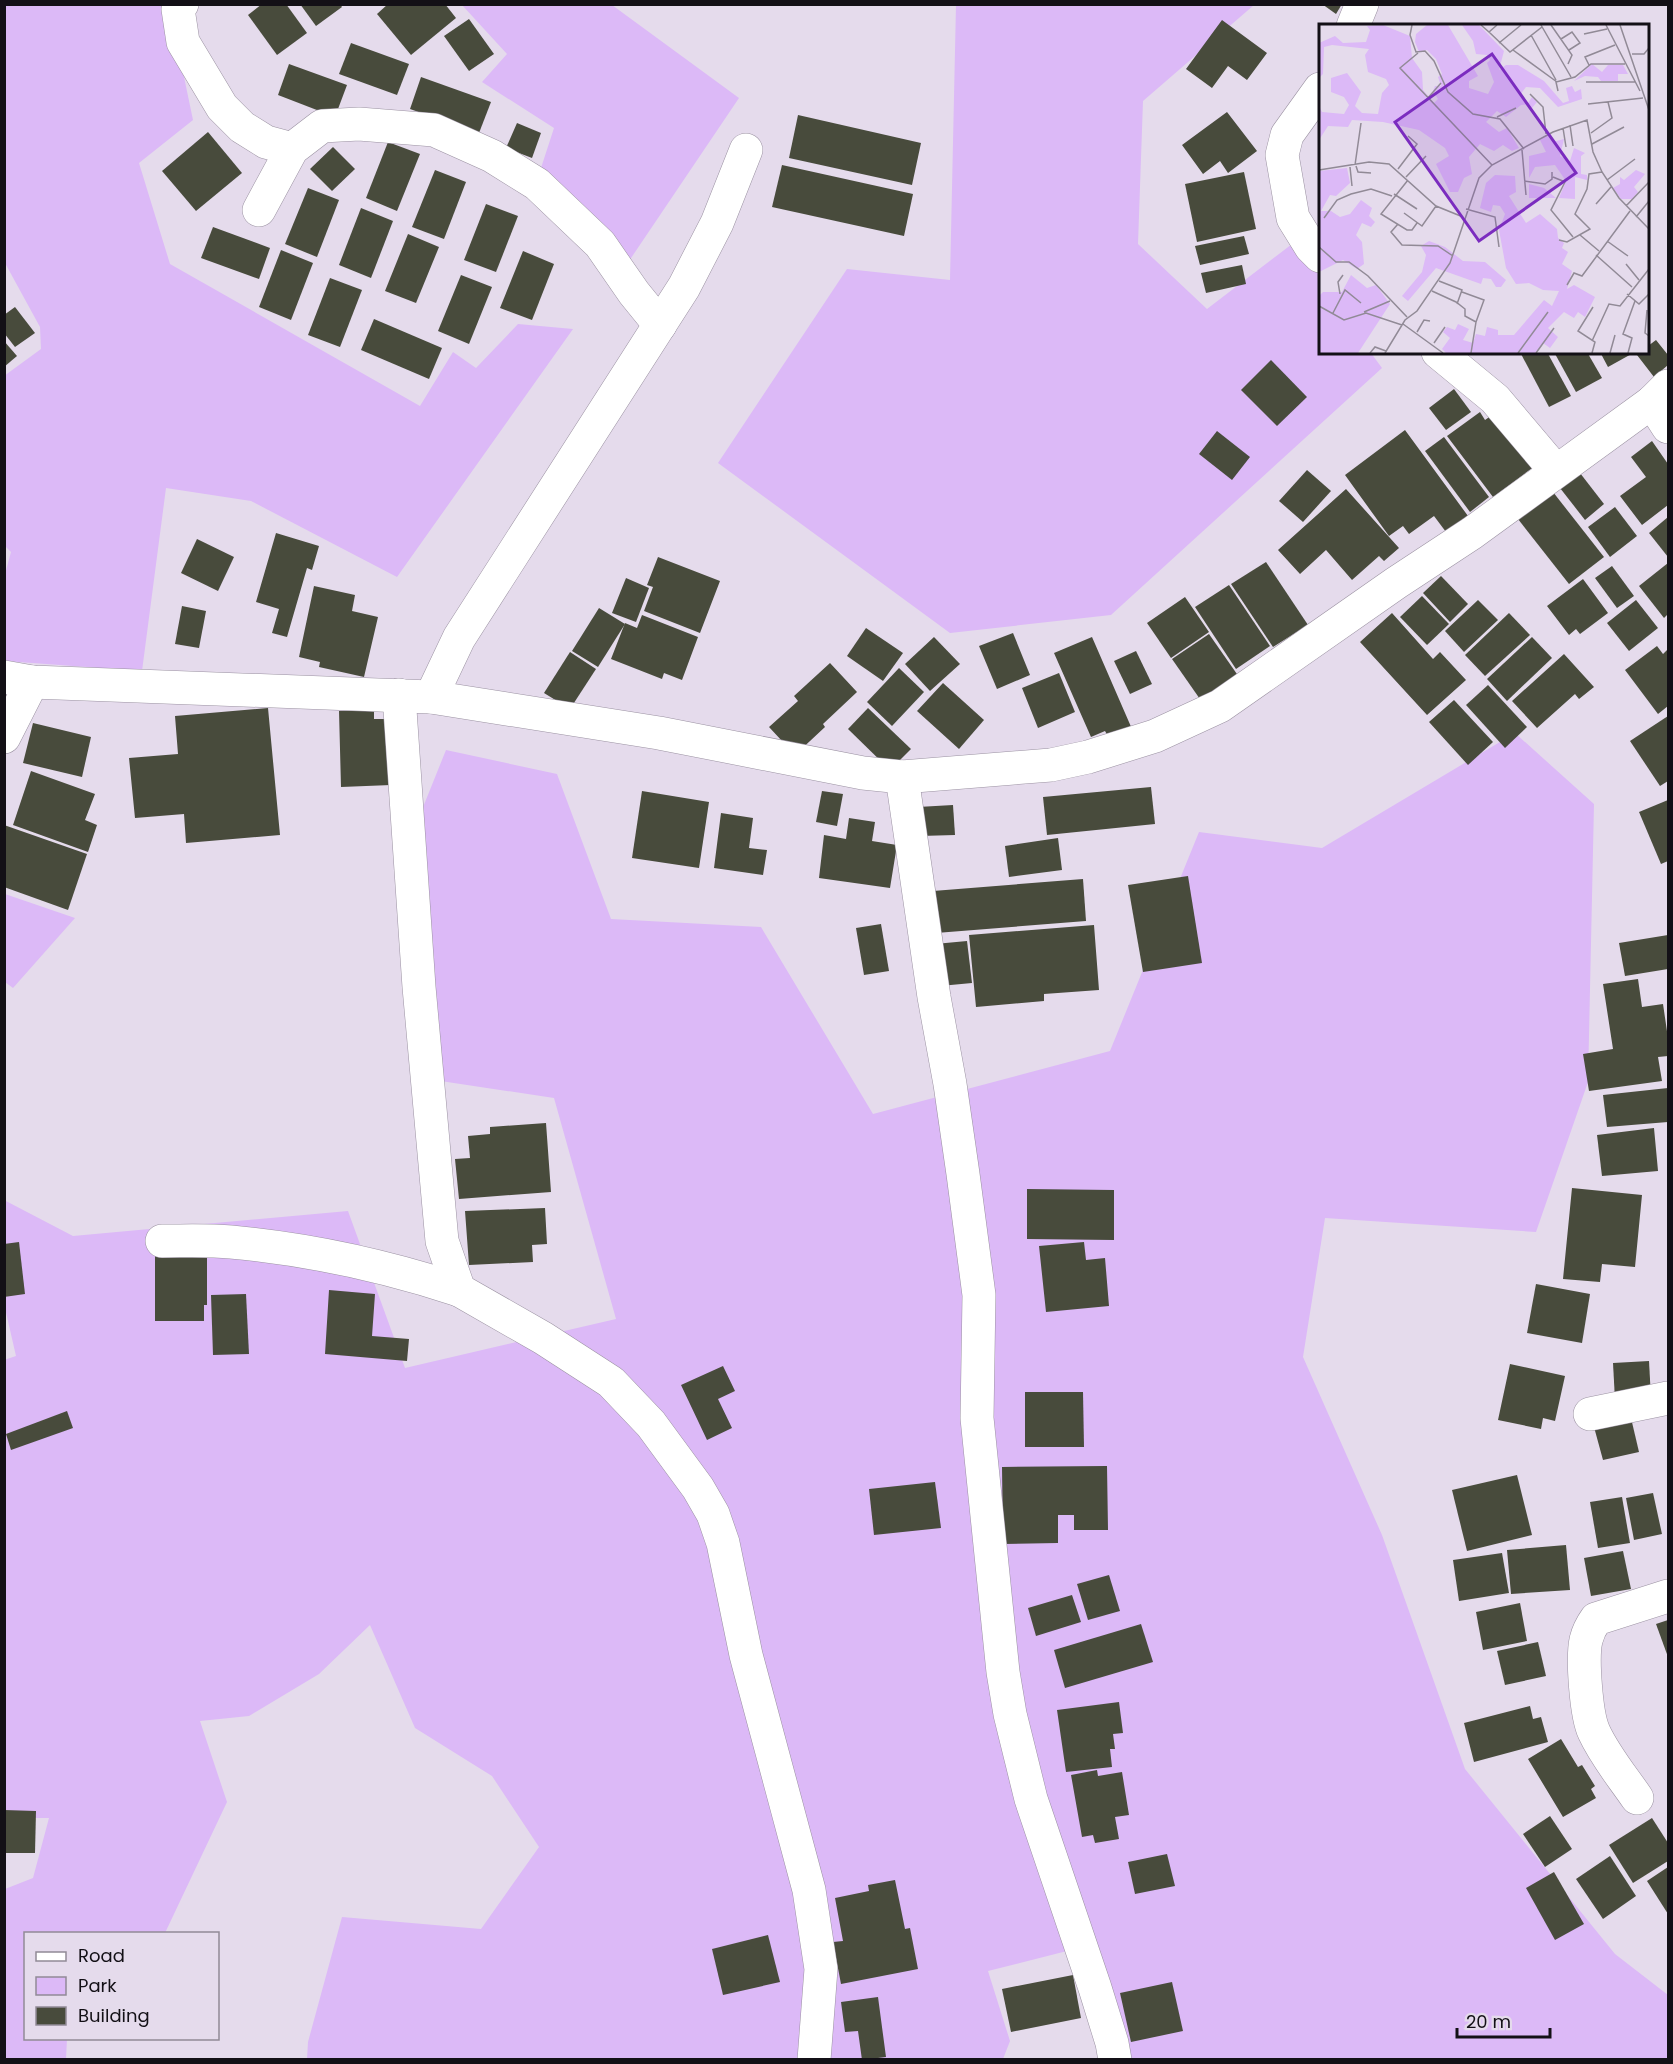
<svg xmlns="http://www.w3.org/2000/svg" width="1673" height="2064" viewBox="0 0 1673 2064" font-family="Poppins,sans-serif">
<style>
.green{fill:#dcb9f7}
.building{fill:#484b3c}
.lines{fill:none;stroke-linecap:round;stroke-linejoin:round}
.minor-casing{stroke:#9b92a2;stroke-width:34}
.minor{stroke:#fff;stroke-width:33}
.inset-road{fill:none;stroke:#918a96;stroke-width:1.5}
.view{fill:#7b2cbf;fill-opacity:0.15;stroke:#7b2cbf;stroke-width:3}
.inset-edge{fill:none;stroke:#131016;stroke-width:3}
</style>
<rect width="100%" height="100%" fill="#e5dbec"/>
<!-- green -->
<g class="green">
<path d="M5,5H169L193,120L139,163L170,264L420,406L453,352L476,368L518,324L573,329L397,577L251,501L166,488L142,671L5,661V574L11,552L4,545V376L41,349L40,327L5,263Z"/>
<path d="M462,5H612L739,98L627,264L541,168L554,128L482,82L507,54Z"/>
<path d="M956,5H1254L1143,101L1138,244L1207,309L1296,241L1320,277V352L1371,353L1382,368L1111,615L950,633L718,463L847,269L950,280Z"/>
<path d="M1515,733L1594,804L1588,1082L1536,1232L1325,1218L1303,1357L1382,1535L1465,1769L1615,1954L1668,1995V2059H1101L1067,1951L988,1971L1010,2041L1003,2059H307L308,2042L342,1917L481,1929L539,1847L492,1776L415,1728L370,1625L319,1674L249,1716L200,1721L227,1802L165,1933L26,1934V2038L67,2039L66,2059H5V1889L33,1878L49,1818H5L4,1360L16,1356L5,1308L4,1200L73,1236L348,1211L405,1368L616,1319L554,1098L434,1080L409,842L446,750L557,774L611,919L761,927L873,1114L1110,1051L1199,832L1322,848Z"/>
<path d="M5,894L75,918L13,988L5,982Z"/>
</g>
<!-- building -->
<g class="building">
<path d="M262,4H286L307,33L277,55L248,15Z"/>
<path d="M300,4H340L342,7L316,26Z"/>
<path d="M388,4H445L456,18L411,55L377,14Z"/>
<path d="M1322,4H1342L1336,14Z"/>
<path d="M469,19L494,54L469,71L444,36Z"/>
<path d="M1222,20L1267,53L1247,80L1228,66L1212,88L1186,69Z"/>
<path d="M351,43L409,64L397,95L339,74Z"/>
<path d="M289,64L347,85L335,117L278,95Z"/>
<path d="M421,77L491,102L479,133L410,109Z"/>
<path d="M1227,112L1257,151L1228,173L1220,161L1203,174L1182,145Z"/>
<path d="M798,115L921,143L912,185L789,158Z"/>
<path d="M517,123L541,133L532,158L506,148Z"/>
<path d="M208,132L242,173L196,211L162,171Z"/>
<path d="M388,142L420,154L397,211L366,198Z"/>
<path d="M333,147L355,169L332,191L310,169Z"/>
<path d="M782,165L913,194L904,236L772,207Z"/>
<path d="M435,170L466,182L444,239L412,227Z"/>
<path d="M1244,172L1256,229L1197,242L1185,184Z"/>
<path d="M308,188L339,200L317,257L285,244Z"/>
<path d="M486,204L518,216L496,272L464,260Z"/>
<path d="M361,208L393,221L371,278L339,265Z"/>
<path d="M213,227L270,248L259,279L201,258Z"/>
<path d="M408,234L439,247L416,303L385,291Z"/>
<path d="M1244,236L1249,254L1200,265L1195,246Z"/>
<path d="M281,250L313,263L291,320L259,307Z"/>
<path d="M523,251L554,264L532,320L500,308Z"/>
<path d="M1242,265L1246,284L1206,293L1201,273Z"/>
<path d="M461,275L492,287L469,344L438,331Z"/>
<path d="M330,278L362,290L340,347L308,335Z"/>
<path d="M15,307L35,333L15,347L4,333V315Z"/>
<path d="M374,319L442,348L429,379L361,350Z"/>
<path d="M1656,340L1668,355V365L1654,377L1637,355L1640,352H1648V346Z"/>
<path d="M4,341L17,356L4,367Z"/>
<path d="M1520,352H1547L1571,396L1549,407Z"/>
<path d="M1554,352H1587L1602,378L1576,392Z"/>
<path d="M1600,352H1635L1608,367Z"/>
<path d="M1271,360L1307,397L1277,426L1241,390Z"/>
<path d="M1454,389L1471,412L1446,430L1429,408Z"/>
<path d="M1480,412L1485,420L1495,413L1535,466L1493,497L1447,436Z"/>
<path d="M1405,430L1468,516L1446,532L1434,516L1409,534L1403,526L1389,536L1345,475Z"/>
<path d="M1217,431L1250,457L1232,480L1199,454Z"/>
<path d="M1444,437L1489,497L1470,512L1425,451Z"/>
<path d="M1652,441L1668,464V505L1642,525L1620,496L1646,477L1631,457Z"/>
<path d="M1307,470L1331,491L1303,522L1279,501Z"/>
<path d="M1580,473L1604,504L1585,520L1560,488Z"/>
<path d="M1346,489L1399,548L1384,561L1379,556L1352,580L1326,550L1300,574L1278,550Z"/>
<path d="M1553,492L1604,557L1569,584L1518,519Z"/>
<path d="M1615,507L1637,536L1610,557L1588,527Z"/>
<path d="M1668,517V557L1649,533Z"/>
<path d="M276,533L319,546L312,570L307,568L287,637L272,633L279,609L256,602Z"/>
<path d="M197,539L234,557L218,591L181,573Z"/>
<path d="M658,557L720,581L700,633L644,611L653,587L647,585Z"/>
<path d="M1266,562L1308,625L1273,647L1231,584Z"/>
<path d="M1668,563V614L1664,618L1639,586Z"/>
<path d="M1612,566L1634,596L1617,608L1595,578Z"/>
<path d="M1441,576L1468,604L1450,622L1423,593Z"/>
<path d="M626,578L649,588L636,622L612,613Z"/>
<path d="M1583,579L1608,613L1580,634L1576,629L1569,635L1547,606Z"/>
<path d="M1229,585L1270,646L1236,669L1195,607Z"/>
<path d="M314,586L355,595L352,611L378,617L364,677L319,667L320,662L299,657Z"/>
<path d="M1422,596L1449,624L1427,645L1400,617Z"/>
<path d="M1185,597L1209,632L1171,658L1147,623Z"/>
<path d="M1478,600L1498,620L1464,652L1445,631Z"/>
<path d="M1636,600L1658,628L1629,651L1607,623Z"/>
<path d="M182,606L206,611L199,648L175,644Z"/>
<path d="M599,608L625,624L598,667L572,651Z"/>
<path d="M1392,613L1433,659L1440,652L1466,680L1427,715L1360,642Z"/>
<path d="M1509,613L1530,635L1485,676L1465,655Z"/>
<path d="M642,615L698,637L682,680L664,673L662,679L611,659L625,623L637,628Z"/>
<path d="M866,628L903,653L883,681L847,656Z"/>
<path d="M1013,633L1030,675L997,689L979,646Z"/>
<path d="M1209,634L1239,677L1202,702L1172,659Z"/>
<path d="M934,637L960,664L930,691L905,664Z"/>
<path d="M1092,637L1132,729L1109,738L1105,731L1091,737L1054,653Z"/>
<path d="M1532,637L1552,658L1507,701L1487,679Z"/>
<path d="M1657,646L1663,654L1668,649V706L1658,714L1625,670Z"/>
<path d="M1136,651L1152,684L1130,694L1114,661Z"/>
<path d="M570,652L596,669L570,709L544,693Z"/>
<path d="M1564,654L1594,687L1579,699L1575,694L1537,728L1512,701Z"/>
<path d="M830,663L857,692L823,724L825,727L795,755L769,727L798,701L794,696Z"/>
<path d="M899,668L924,692L892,726L867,702Z"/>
<path d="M1059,673L1075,712L1038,728L1022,688Z"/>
<path d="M943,683L984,720L959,749L917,711Z"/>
<path d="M1488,685L1527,727L1505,748L1466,705Z"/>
<path d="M1454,700L1493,742L1468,765L1429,722Z"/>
<path d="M268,708L280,835L186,843L184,814L135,818L129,758L178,754L175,716Z"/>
<path d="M868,708L911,749L890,770L848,729Z"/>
<path d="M374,710V719H389L391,785L341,787L339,711Z"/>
<path d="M1668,716V781L1660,786L1630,741Z"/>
<path d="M33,723L91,737L82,777L23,763Z"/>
<path d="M31,771L95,794L85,820L97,825L88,852L13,825Z"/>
<path d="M1151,787L1155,824L1047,835L1043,797Z"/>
<path d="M642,791L709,802L699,868L632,858Z"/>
<path d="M822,791L843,794L837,826L816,822Z"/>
<path d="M1668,800V861L1661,864L1639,812Z"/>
<path d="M953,805L955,835L920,836L918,807Z"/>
<path d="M721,813L753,818L749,848L767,850L763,875L714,868Z"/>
<path d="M849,818L875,822L872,841L897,845L890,888L819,878L824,835L846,839Z"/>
<path d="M4,825L87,854L68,910L4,887Z"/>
<path d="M1058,838L1062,870L1009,877L1005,846Z"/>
<path d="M1188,876L1202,963L1143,972L1128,885Z"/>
<path d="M1083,879L1086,921L936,933L933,891Z"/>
<path d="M881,924L889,971L864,975L856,928Z"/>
<path d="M1094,925L1099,990L1044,994V1001L976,1007L969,935Z"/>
<path d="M1668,935V969L1625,976L1619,943Z"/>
<path d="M967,941L972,983L940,986L935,944Z"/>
<path d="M1638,979L1642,1007L1663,1004L1668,1038V1056L1658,1057L1662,1081L1589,1091L1583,1054L1613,1049L1603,984Z"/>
<path d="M1668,1088V1122L1607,1127L1603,1095Z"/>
<path d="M546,1123L551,1192L459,1199L455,1159L470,1158L468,1136L490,1134V1127Z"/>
<path d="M1654,1128L1658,1171L1602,1176L1597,1135Z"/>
<path d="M1572,1188L1642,1195L1635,1267L1602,1264L1600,1282L1563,1279Z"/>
<path d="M1027,1189L1114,1190V1240L1027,1239Z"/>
<path d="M545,1208L547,1244L532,1245L533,1262L469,1265L465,1211Z"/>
<path d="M19,1242L25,1294L4,1297V1244Z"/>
<path d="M1084,1242L1086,1260L1105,1258L1109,1306L1046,1312L1039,1246Z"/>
<path d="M155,1253H207V1305H204V1321H155Z"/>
<path d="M1536,1284L1590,1294L1582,1343L1527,1333Z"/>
<path d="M329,1290L375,1294L372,1336L409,1339L407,1361L325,1354Z"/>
<path d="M246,1294L249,1354L213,1355L211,1295Z"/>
<path d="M1649,1361L1651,1398L1615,1400L1613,1363Z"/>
<path d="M1510,1364L1565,1376L1555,1421L1543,1418L1541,1429L1498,1420Z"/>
<path d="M723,1366L735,1391L718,1399L732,1428L707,1440L681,1385Z"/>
<path d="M1025,1392H1083L1084,1447H1025Z"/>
<path d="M67,1411L73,1428L11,1450L6,1434Z"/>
<path d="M1631,1418L1639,1452L1603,1460L1594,1427Z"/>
<path d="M1107,1466L1108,1530H1074V1515H1058V1543L1003,1544L1002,1467Z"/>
<path d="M1517,1475L1532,1535L1467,1551L1452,1490Z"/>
<path d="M935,1482L941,1528L874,1535L869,1489Z"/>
<path d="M1653,1493L1662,1534L1634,1540L1626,1498Z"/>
<path d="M1622,1497L1630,1543L1598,1548L1590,1502Z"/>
<path d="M1566,1545L1570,1590L1511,1594L1507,1550Z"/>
<path d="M1623,1551L1631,1589L1591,1596L1584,1558Z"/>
<path d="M1502,1553L1509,1593L1459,1601L1453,1560Z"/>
<path d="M1109,1575L1120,1611L1088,1620L1077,1584Z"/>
<path d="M1072,1595L1081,1622L1036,1636L1028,1608Z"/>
<path d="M1520,1603L1527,1641L1483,1650L1476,1612Z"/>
<path d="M1668,1620V1657L1656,1624Z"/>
<path d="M1141,1624L1153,1662L1065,1688L1054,1650Z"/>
<path d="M1538,1642L1546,1676L1505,1685L1497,1651Z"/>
<path d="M1119,1702L1123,1733L1113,1734L1115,1749H1110L1112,1767L1066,1772L1057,1710Z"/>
<path d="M1530,1706L1533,1719L1541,1717L1548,1742L1474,1762L1464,1723Z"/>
<path d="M1561,1739L1578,1767L1582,1765L1595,1786L1591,1789L1596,1798L1563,1817L1528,1759Z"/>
<path d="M1097,1770L1098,1776L1122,1772L1129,1815L1115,1817L1119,1839L1095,1843L1093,1835L1082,1837L1071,1775Z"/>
<path d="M4,1810L36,1811L35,1853H4Z"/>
<path d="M1550,1816L1572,1849L1545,1867L1523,1834Z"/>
<path d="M1652,1818L1668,1843V1861L1633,1883L1609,1845Z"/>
<path d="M1167,1854L1175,1886L1135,1894L1128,1862Z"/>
<path d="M1610,1856L1636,1896L1603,1919L1576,1879Z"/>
<path d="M1668,1867V1914L1647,1881Z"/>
<path d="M1554,1872L1584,1924L1555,1940L1526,1888Z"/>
<path d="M895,1880L905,1929L910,1928L918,1969L841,1984L833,1942L843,1941L835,1898L869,1891L868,1885Z"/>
<path d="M768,1935L780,1982L723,1995L712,1949Z"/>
<path d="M1073,1975L1081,2018L1011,2032L1002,1989Z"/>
<path d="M1172,1982L1183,2031L1131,2042L1120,1993Z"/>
<path d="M878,1997L886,2057L862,2060L858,2031L845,2032L841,2002Z"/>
</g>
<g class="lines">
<defs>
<g id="minor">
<path d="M182,4L178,9L183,42L222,107L242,127L266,142L292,149"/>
<path d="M1353,26L1362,4"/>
<path d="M1320,89L1287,135L1282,155L1293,218L1311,247L1320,256"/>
<path d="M259,210L292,149L322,126L359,124L434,130L492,156L537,184L600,244L634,293L660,325"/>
<path d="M1438,352L1495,399L1555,470"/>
<path d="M1652,402L1668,427"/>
<path d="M4,677L32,682L431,697L659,733L863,773L902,777L1051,765L1088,757L1155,736L1220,706L1396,583L1472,533L1652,402L1668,386"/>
<path d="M399,695L419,987L442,1241L459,1290L543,1338L611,1382L651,1424L698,1488L713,1514L723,1543L746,1655L809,1890L821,1969L814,2060"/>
<path d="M431,697L459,638L684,287L717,223L746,150"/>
<path d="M4,737L32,682"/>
<path d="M902,777L934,997L950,1084L963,1174L979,1295L977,1418L1003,1672L1010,1714L1031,1799L1095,1988L1112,2043L1115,2060"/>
<path d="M162,1241C185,1241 208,1240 231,1242C308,1249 386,1266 459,1290"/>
<path d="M1590,1414L1668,1398"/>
<path d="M1637,1798C1622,1776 1605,1756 1594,1732C1586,1715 1582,1658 1586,1640C1588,1632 1591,1626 1596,1619L1668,1596"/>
</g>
</defs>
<!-- minor casing -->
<use href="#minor" class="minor-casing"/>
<!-- minor -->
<use href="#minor" class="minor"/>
</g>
<!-- overview -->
<g transform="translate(1319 24)">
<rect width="330" height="330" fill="#e5dbec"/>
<path d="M64,1L91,12L93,34L103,48L104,66L115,79L119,75L114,67L116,62H122L119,53L123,50L117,35L108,26L100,28L96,18L97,10L108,1H129L159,52L150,57V64L169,70L175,58L168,39L171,36L168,31L157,30L154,17L143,1H160L185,27L180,46L187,41H199L225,57L244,79L250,77L247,64L253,62L256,68L262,65L263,75L239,83L221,64L207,63L201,71L209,79L213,73L218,78L213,84L210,80L202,81L187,93L178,87L167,98L180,108L188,104L200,124L193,127L184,121L175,127L161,120L150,133L153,150L145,154L139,168H131L117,140L130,132L126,124L100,106L64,98L33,96L29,103L9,102L0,116V82L3,88L25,90L30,81L25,73L12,68V54L28,49L42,68L36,82L43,89L59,90L63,69L70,61L67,55L49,48L46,31L50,25L13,21L5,23L4,50L0,54V19L16,12L24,19L47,18L51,6L48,2ZM273,40L283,48L289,41H304L309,50H299V57H282L279,53L266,52L255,57ZM231,110L234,118L245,115L241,132L251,137L255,124L266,129L262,132V150L268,151V156L256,153V175L240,174L247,157L236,141L216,143L210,154V132L227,128L221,116ZM28,144L31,159L17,172L11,171L2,187H12L21,193L31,190L42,176L53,184L50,192L56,198L52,203L43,199L37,211L43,218L45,240L38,245L24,236L0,248V147ZM317,146L326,150L315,163L319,168L313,175H302L294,164L301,160V153L305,156ZM176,151L196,152L197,168L190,172L207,199L221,190L238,205L239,214L245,219L243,224L249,228L243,240L253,247L248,265L255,261L276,273L266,293L259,288L255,294L245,288L229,304L239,313L231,324L224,319L216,329H127L123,325L131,314L124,308L128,303L136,306L139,300L150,305L144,316L154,319L157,310L166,312L168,303L179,306V311H195L225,276L233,282L240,267L224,266L210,259L197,260L187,244L180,206L186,190L181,182L174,181L172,188L161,184L167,159ZM210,160L225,164L237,174H210ZM110,217L126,223L144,237L166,238L187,256L182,263H177L172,255L164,254L162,260L117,244L89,277L83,272L103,248L107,231L102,222ZM32,251L48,264L57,261L71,280L39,329H0V272L4,268H23Z" fill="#dcb9f7"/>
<path class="inset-road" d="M93,1L91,11L97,28L106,27L115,37L129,68L154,90L181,95L205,125M162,1L170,8L178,1M222,1L252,53M232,1L253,31L249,40M287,1L321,67M301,1L330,86M170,8L191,28L223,3M265,10L288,5M212,11L237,56M242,15L253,8L261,19L250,26M180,19L202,1M194,26L238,58M99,29L81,44L173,141M313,30H325L330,24M270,41L266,33L296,21M267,58H316M239,67L237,58L256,53L272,40H306M211,70L224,83L227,110M108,75L122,59M269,80L324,74M178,93L197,84M251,101L254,122M244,104L247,123M272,109L293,94L289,78M273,120L305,103M203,126L207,171M36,141L42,99M37,142L39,148L52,149M31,143L33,162M79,145L98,120L89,112M0,146L50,138L70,140L117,182L144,193M87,153L107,132M234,153L246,158L232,186L254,213M89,156L62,190L88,206H93L98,199M288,156L316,135M205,157L226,160L233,155V148M75,170L98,185M277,180L292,163M307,182L330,158M147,185L176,193L180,223M85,189L103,202L117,182M317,193L330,177M5,194L18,176L32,170L52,165L73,172M79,200L72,208L83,221L119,222L134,232M261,211L280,227M240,216L248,218L271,205L256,190L268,165L270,150L283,148M288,217L309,232M0,223L17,238H30L49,252L88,293M277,231L313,263M307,240L320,256M120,257L143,266L138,280M248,261L255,249L263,252L311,187M113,267L137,278L146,285V292L157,298L152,329M143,268L165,276L157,298M21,270L19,258L24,251M308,270L320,280L330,270M0,282L25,296L47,289L83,301M328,286L326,309L330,312M45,288L71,277M14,289L26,266L42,279M84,300L124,329M98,308L105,296L111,297M273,317L290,280L301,282L330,245M115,319L126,303M51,329L56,323L67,327M66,329L86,296L98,287L131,239L160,154L173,141L234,108L268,96L274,128L283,148L300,174L330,205M199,329L229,288M217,329L235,304M273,329L276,318L259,307L274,283M291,329L296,311M309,329L313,314L304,310L316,277"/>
<path class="view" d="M173,30L257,149L160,217L76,98Z"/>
<rect width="330" height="330" class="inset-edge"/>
</g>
<!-- border -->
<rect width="1673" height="2064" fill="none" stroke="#131016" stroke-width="12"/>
<!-- legend -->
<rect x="24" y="1932" width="195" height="108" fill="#e5dbec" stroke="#918a96" stroke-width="1.5"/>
<rect x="36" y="1952" width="30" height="9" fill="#ffffff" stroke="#918a96" stroke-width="1.5"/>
<text x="78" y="1962" font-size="18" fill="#131016">Road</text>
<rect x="36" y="1977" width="30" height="18" fill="#dcb9f7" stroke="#918a96" stroke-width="1.5"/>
<text x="78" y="1992" font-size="18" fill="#131016">Park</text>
<rect x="36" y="2007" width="30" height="18" fill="#484b3c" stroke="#918a96" stroke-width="1.5"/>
<text x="78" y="2022" font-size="18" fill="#131016">Building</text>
<!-- scale -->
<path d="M1457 2028v9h93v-9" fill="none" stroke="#131016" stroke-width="3"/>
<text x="1466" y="2028" font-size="18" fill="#131016" stroke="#e5dbec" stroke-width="4.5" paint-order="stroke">20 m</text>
</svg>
